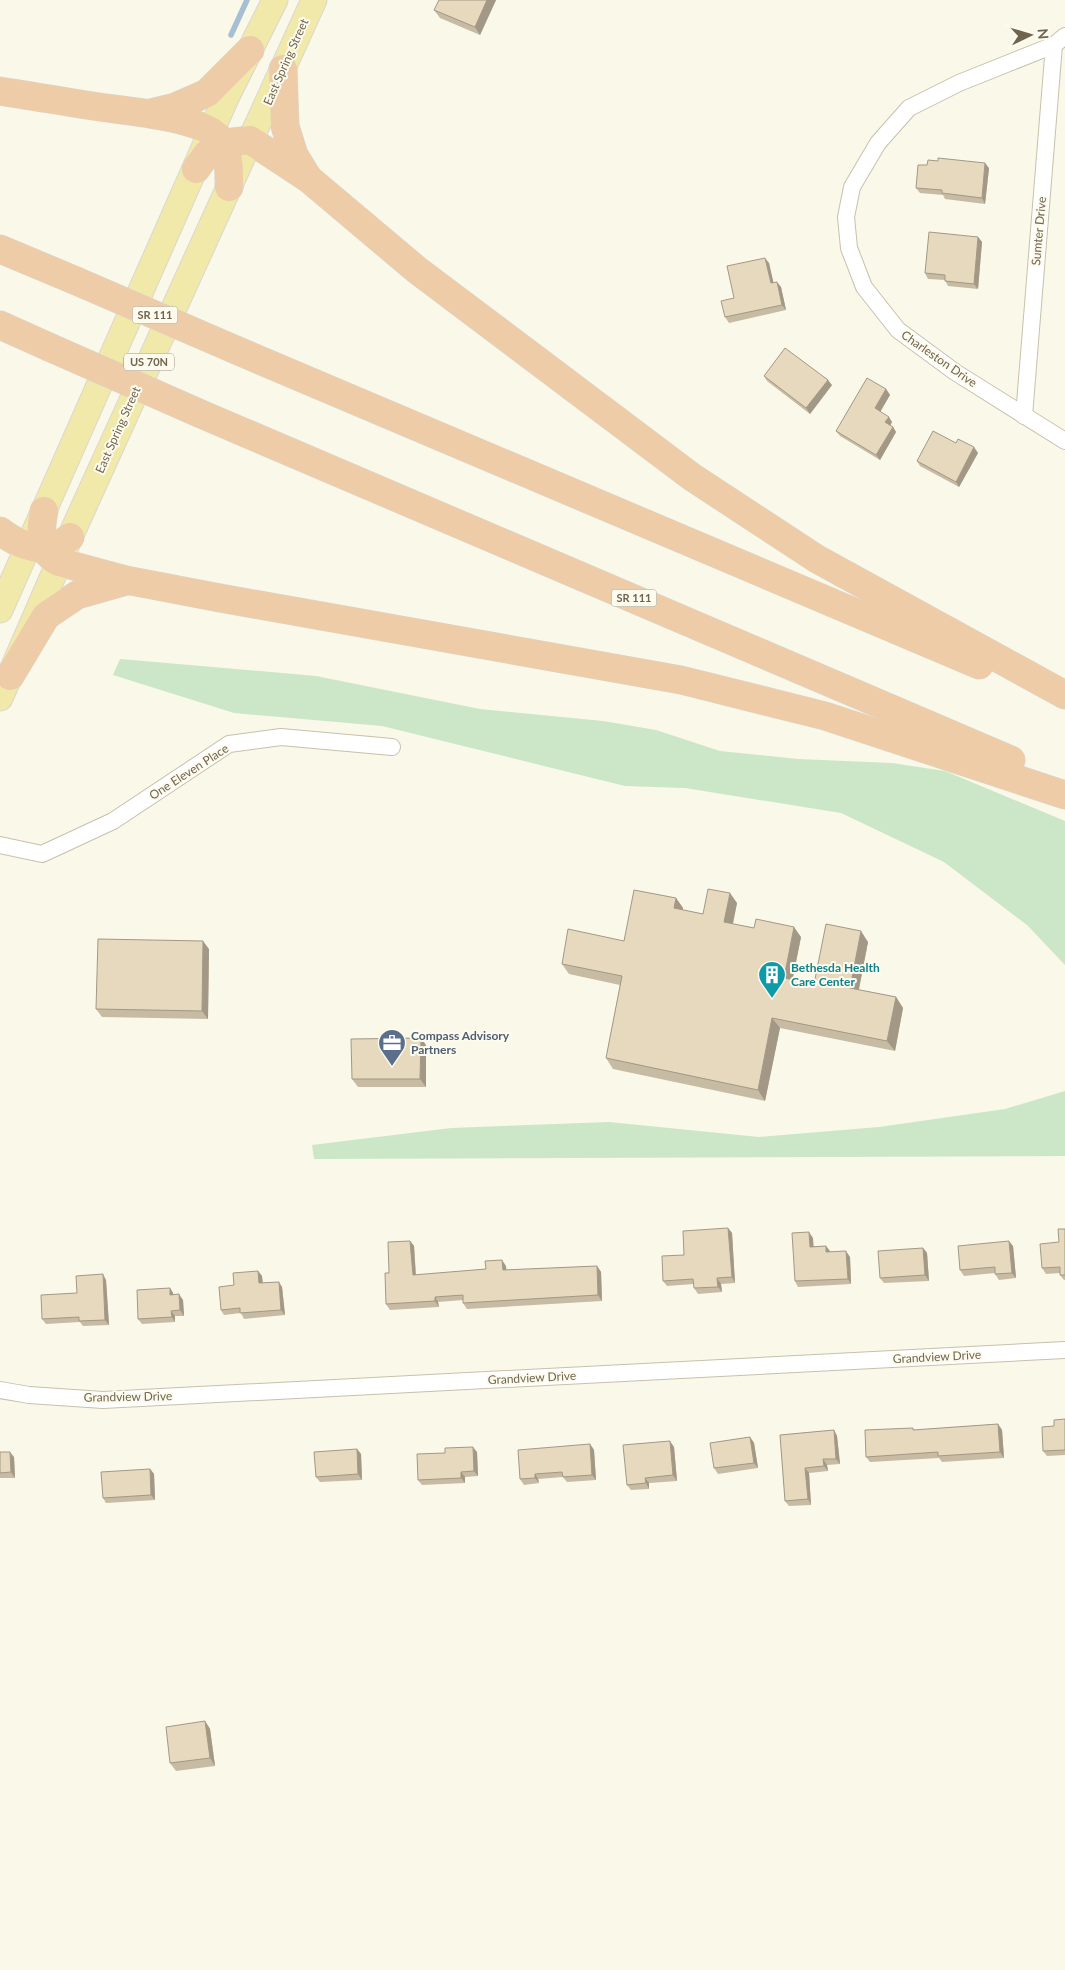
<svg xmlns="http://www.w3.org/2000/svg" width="1065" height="1970" viewBox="0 0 1065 1970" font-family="Lato,sans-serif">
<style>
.green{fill:#cce6c8}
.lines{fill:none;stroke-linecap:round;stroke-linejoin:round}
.stream{stroke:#a6bfd2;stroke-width:5.5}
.street-casing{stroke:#c8c0ad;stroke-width:18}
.primary-casing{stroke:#dad7d1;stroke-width:27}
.highway-casing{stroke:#dad7d1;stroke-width:29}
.street{stroke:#fff;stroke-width:16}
.primary{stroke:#f1e9a9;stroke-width:25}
.highway{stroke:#edcca7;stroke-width:28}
.highway-bridge-casing{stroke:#dad7d1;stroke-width:29;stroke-linecap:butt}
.highway-bridge{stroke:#edcca7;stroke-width:28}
.wall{fill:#c7bba3}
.shaded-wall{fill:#a29885}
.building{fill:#e7d9be;stroke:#a29885}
.labels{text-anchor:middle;stroke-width:4;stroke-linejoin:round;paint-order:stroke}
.shield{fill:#fdfbee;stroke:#9b917f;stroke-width:1}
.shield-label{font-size:11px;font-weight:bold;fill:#71644f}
.street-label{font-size:12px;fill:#71644f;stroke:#fdfbee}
.culture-label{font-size:12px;font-weight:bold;fill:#0d838f;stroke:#fdfbee;text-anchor:start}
.service-label{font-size:12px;font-weight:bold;fill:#4e5e75;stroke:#fdfbee;text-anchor:start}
</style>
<rect width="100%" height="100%" fill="#faf8e8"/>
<!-- green -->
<g class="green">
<path d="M120,659L316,676L480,709L603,721L656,730L720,751L798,759L892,763L945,771L1065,821V965L1027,925L944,862L841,813L685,788L625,786L382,726L234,713L113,675Z"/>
<path d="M1065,1091V1156L314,1159L312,1145L451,1128L609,1122L759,1137L879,1127L1005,1109Z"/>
</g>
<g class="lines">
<!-- stream -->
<path class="stream" d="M231,35L247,0"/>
<defs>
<g id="street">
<path d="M1065,36L1054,45L959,83L909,108L878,143L852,187L846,217L849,248L864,287L898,330L955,372L1065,441"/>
<path d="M1024,416L1054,45"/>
<path d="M0,845L42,854L113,821L229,744L281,737L392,747"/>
<path d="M0,1390L29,1395L103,1400L1065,1350"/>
</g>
<g id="primary">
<path d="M0,610L226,98L275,0"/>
<path d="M0,698L70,537L314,0"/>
</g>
<g id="highway">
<path d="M283,69L285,126L294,155L308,178"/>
<path d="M0,91C33,96 66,102 99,107C127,111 197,117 217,136C230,148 229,171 229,187"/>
<path d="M150,113L175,107L207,93L250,50"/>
<path d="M196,169L207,154L220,147L233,142L250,140L309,179L417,270L692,477L817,559L1065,695"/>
<path d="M0,249L74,280"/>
<path d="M0,325L49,347"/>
<path d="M236,350L979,665"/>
<path d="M201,414L1011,760"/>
<path d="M44,511C40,531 39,552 59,562L126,580L220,598L681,680L825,716L1065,795"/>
<path d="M0,531C21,547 48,557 70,537"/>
<path d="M10,676L46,616L77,595L126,581"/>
</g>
</defs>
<!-- street casing -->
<use href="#street" class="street-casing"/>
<!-- primary casing -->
<use href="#primary" class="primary-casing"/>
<!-- highway casing -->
<use href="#highway" class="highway-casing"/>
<!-- street -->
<use href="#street" class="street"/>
<!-- primary -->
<use href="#primary" class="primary"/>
<!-- highway -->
<use href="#highway" class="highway"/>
<defs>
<g id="highway-bridge">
<path d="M74,280L236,350"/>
<path d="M49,347L201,414"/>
</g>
</defs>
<!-- highway-bridge casing -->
<use href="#highway-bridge" class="highway-bridge-casing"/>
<!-- highway-bridge -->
<use href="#highway-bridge" class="highway-bridge"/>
</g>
<!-- wall -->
<g class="wall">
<path d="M496,0L480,35L440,18L434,10Z"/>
<path d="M989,168L985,204L945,199L943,195L920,193L916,188Z"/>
<path d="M978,237L982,242L978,289L948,286L945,280L928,279L925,273Z"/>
<path d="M769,263L773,283L781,287L786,310L729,323L725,317Z"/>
<path d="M764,376L832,385L810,414L767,381Z"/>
<path d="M886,389L890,395L880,411L892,422L890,425L893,427L896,432L880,460L840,436L836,431Z"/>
<path d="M978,453L959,487L920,466L917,461Z"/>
<path d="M676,898L683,908V910L703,914L737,903L733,924L801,937L792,980L814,984L868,942L859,990L896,997L903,1008L895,1051L780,1028L765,1101L613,1069L606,1058L620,985L569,974L562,964L624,941Z"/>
<path d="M209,949L208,1019L102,1017L96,1009Z"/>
<path d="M426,1045V1087H358L352,1079Z"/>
<path d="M728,1228L732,1233L735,1283L721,1284L722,1292L698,1294L694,1288V1284L667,1286L663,1281L684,1255Z"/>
<path d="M1065,1229V1280H1064L1060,1275V1273L1046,1274L1042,1268L1059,1242Z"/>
<path d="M813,1238V1246H826L830,1252L850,1257L851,1284L798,1287L795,1281Z"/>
<path d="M410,1241L414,1246L416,1275L486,1269L506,1266V1270L597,1266L601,1272L602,1301L467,1309L463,1303V1300L438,1302L439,1307L390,1310L386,1304L389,1273Z"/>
<path d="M1013,1246L1016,1278L999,1280L995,1274V1273L964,1276L960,1270Z"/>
<path d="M923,1248L927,1253L929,1281L884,1283L880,1278Z"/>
<path d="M258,1271L262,1276L263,1283L282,1287L285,1315L244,1319L241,1313L224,1315L221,1310L234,1285Z"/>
<path d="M106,1280L109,1325L83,1326L80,1322L46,1324L42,1319L77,1293Z"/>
<path d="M170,1288L173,1293V1295L183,1300L184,1316H175V1322L142,1324L138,1319Z"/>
<path d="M1065,1419V1455L1047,1456L1043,1451L1054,1426Z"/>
<path d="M998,1424L1002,1430L1004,1458L942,1462L939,1458L870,1462L866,1457L915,1430Z"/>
<path d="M834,1430L837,1436L840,1464L827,1465L828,1471L809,1473L811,1505L789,1506L785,1501L780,1435Z"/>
<path d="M750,1437L754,1443L758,1468L718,1474L714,1468Z"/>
<path d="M590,1444L594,1450L596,1480L567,1482L563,1477L538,1479L539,1483L524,1485L520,1479Z"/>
<path d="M674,1447L677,1481L649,1483V1489L631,1490L627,1485Z"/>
<path d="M357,1449L361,1454L362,1480L320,1482L316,1477Z"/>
<path d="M0,1452L14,1457L15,1478H0Z"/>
<path d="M477,1452L478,1476L465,1477V1483L422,1485L418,1480Z"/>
<path d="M150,1469L154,1474L155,1500L106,1503L103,1498Z"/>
<path d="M205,1721L210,1729L215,1766L176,1771L170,1763Z"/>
</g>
<!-- shaded-wall -->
<g class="shaded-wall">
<path d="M487,0H496L480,35L475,27Z"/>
<path d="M985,163L989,168L985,204L982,198Z"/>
<path d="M978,237L982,242L978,289L974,284Z"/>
<path d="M765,258L769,263L775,289L771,283Z"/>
<path d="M777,282L781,287L786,310L782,305Z"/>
<path d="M828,380L832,385L810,414L806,408Z"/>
<path d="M886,389L890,395L879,414L875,408Z"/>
<path d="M889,417L892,422L889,428L885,422Z"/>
<path d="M893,427L896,432L880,460L876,455Z"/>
<path d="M974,447L978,453L959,487L956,482Z"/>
<path d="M730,893L737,903L731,932L724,922Z"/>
<path d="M676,898L683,908L681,918L674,908Z"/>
<path d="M794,927L801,937L791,988L784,978Z"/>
<path d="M861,931L868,942L857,998L850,988Z"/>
<path d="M203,941L209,949L208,1019L202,1011Z"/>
<path d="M896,997L903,1008L895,1051L887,1041Z"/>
<path d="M772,1018L780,1028L765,1101L758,1090Z"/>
<path d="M421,1038L426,1045V1087L420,1079Z"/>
<path d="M728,1228L732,1233L735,1283L732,1277Z"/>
<path d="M809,1232L813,1238L814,1252L810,1247Z"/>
<path d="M410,1241L414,1246L416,1280L413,1275Z"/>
<path d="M1009,1241L1013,1246L1016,1278L1012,1273Z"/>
<path d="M826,1246L830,1251V1258L826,1252Z"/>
<path d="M923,1248L927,1253L929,1281L925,1275Z"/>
<path d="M846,1251L850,1257L851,1284L848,1279Z"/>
<path d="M502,1260L506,1266L507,1276L503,1270Z"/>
<path d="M597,1266L601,1272L602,1301L598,1295Z"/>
<path d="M258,1271L262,1276L263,1289L259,1283Z"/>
<path d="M103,1274L106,1280L109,1325L105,1320Z"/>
<path d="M717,1278L721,1284L722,1292L718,1287Z"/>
<path d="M279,1282L282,1287L285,1315L281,1310Z"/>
<path d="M170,1288L173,1293L174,1300L170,1295Z"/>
<path d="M179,1294L183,1300L184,1316L180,1310Z"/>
<path d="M435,1297L438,1302L439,1307L435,1301Z"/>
<path d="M171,1311L175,1316V1322L172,1317Z"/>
<path d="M998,1424L1002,1430L1004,1458L1000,1452Z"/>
<path d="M834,1430L837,1436L840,1464L836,1459Z"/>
<path d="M750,1437L754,1443L758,1468L754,1463Z"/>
<path d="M670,1441L674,1447L677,1481L673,1475Z"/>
<path d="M590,1444L594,1450L596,1480L592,1475Z"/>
<path d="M473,1447L477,1452L478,1476L474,1471Z"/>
<path d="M357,1449L361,1454L362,1480L358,1474Z"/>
<path d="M10,1452L14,1457L15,1478L11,1472Z"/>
<path d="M823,1459L827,1465L828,1471L824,1466Z"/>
<path d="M805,1468L809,1473L811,1505L808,1499Z"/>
<path d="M150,1469L154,1474L155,1500L151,1495Z"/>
<path d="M461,1472L465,1477V1483L461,1478Z"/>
<path d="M535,1474L538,1479L539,1483L535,1478Z"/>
<path d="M645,1478L649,1483V1489L646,1483Z"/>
<path d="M205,1721L210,1729L215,1766L210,1758Z"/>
</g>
<!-- building -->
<g class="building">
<path d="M439,0H487L475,27L434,10Z"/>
<path d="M938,158L985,163L982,198L942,193V190L916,188L918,165H927L928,160L938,161Z"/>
<path d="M929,232L978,237L974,284L945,281V275L925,273Z"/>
<path d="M765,258L771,283L777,282L782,305L725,317L721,301L734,298L727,266Z"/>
<path d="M785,348L828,380L806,408L764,376Z"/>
<path d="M867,378L886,389L875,408L889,417L885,422L893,427L876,455L836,431Z"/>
<path d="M933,431L956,443L958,439L974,447L956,482L917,461Z"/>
<path d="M708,889L730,893L724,922L754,928L756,919L794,927L784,978L814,984L826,924L861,931L850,988L896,997L887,1041L772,1018L758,1090L606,1058L622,976L562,964L568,929L624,941L634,890L676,898L674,908L703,914Z"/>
<path d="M98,939L203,941L202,1011L96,1009Z"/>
<path d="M421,1038L420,1079H352L351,1039Z"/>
<path d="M728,1228L732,1277L717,1278L718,1287L694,1288L693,1279L663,1281L662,1256L684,1255L683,1231Z"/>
<path d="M1058,1229H1065V1275H1060V1267L1042,1268L1040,1244L1059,1242Z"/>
<path d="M809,1232L810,1247L826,1246V1252L846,1251L848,1279L795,1281L792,1233Z"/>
<path d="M410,1241L413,1275L486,1269L485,1261L502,1260L503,1270L597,1266L598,1295L463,1303V1295L435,1297V1301L386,1304L385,1273H389L388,1242Z"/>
<path d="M1009,1241L1012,1273L995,1274V1267L960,1270L958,1246Z"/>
<path d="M923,1248L925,1275L880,1278L878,1251Z"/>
<path d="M258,1271L259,1283L279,1282L281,1310L240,1313V1308L221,1310L219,1287L234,1285L233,1273Z"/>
<path d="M103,1274L105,1320L79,1321V1317L42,1319L41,1295L77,1293L76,1276Z"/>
<path d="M170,1288V1295L179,1294L180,1310L171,1311L172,1317L138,1319L137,1290Z"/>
<path d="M1065,1419V1450L1043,1451L1042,1427L1054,1426V1420Z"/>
<path d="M998,1424L1000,1452L938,1456V1452L866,1457L865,1430L913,1428V1430Z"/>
<path d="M834,1430L836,1459H823L824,1466L805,1468L808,1499L785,1501L780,1435Z"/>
<path d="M750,1437L754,1463L714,1468L710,1443Z"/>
<path d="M670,1441L673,1475L645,1478L646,1483L627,1485L623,1445Z"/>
<path d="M590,1444L592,1475L563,1477L562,1472L535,1474V1478L520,1479L518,1450Z"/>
<path d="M473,1447L474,1471L461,1472V1478L418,1480L417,1454L445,1453V1448Z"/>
<path d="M357,1449L358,1474L316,1477L314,1452Z"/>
<path d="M0,1452H10L11,1472L0,1473Z"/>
<path d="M150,1469L151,1495L103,1498L101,1472Z"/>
<path d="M205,1721L210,1758L170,1763L166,1727Z"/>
</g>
<!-- icons -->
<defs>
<symbol id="building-pin" viewBox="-11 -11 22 30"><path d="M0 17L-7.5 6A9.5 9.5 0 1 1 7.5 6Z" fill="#0f9aa8" stroke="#fdfbee"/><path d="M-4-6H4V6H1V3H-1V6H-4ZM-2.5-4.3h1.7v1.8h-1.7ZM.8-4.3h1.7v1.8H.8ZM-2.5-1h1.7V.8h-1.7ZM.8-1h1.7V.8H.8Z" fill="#fff"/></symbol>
<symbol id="office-pin" viewBox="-11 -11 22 30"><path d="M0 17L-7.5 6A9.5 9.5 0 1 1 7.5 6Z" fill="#5c6f8a" stroke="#fdfbee"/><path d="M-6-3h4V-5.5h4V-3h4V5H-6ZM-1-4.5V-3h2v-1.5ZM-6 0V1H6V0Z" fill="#fff"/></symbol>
</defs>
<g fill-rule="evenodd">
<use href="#building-pin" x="756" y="959" width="32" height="43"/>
<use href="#office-pin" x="376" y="1027" width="32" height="43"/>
</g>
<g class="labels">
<!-- shield labels -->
<g class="shield">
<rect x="132.5" y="306.5" width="45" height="17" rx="4"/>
<rect x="124" y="353.5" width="50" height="17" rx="4"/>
<rect x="611.5" y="589.5" width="45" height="17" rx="4"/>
</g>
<g class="shield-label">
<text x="155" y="319">SR 111</text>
<text x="149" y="366">US 70N</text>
<text x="634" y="602">SR 111</text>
</g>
<!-- street labels -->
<g class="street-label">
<text transform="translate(286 62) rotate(-66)" y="4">East Spring Street</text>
<text transform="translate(1039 231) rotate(-85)" y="4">Sumter Drive</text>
<text transform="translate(939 359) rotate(35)" y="4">Charleston Drive</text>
<text transform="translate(118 430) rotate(-66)" y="4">East Spring Street</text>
<text transform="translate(189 772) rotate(-33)" y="4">One Eleven Place</text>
<text transform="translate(937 1357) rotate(-3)" y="4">Grandview Drive</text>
<text transform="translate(532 1378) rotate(-3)" y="4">Grandview Drive</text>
<text transform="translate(128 1397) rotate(-1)" y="4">Grandview Drive</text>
</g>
<!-- culture labels -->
<g class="culture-label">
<text x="791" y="972">Bethesda Health<tspan x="791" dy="14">Care Center</tspan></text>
</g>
<!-- service labels -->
<g class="service-label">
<text x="411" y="1040">Compass Advisory<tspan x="411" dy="14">Partners</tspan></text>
</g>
</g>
<!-- north arrow -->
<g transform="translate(1030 35) rotate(85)" stroke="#fdfbee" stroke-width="4" paint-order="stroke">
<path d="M0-4L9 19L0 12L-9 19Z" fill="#71644f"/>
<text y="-8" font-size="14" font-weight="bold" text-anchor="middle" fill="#71644f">N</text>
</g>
</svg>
